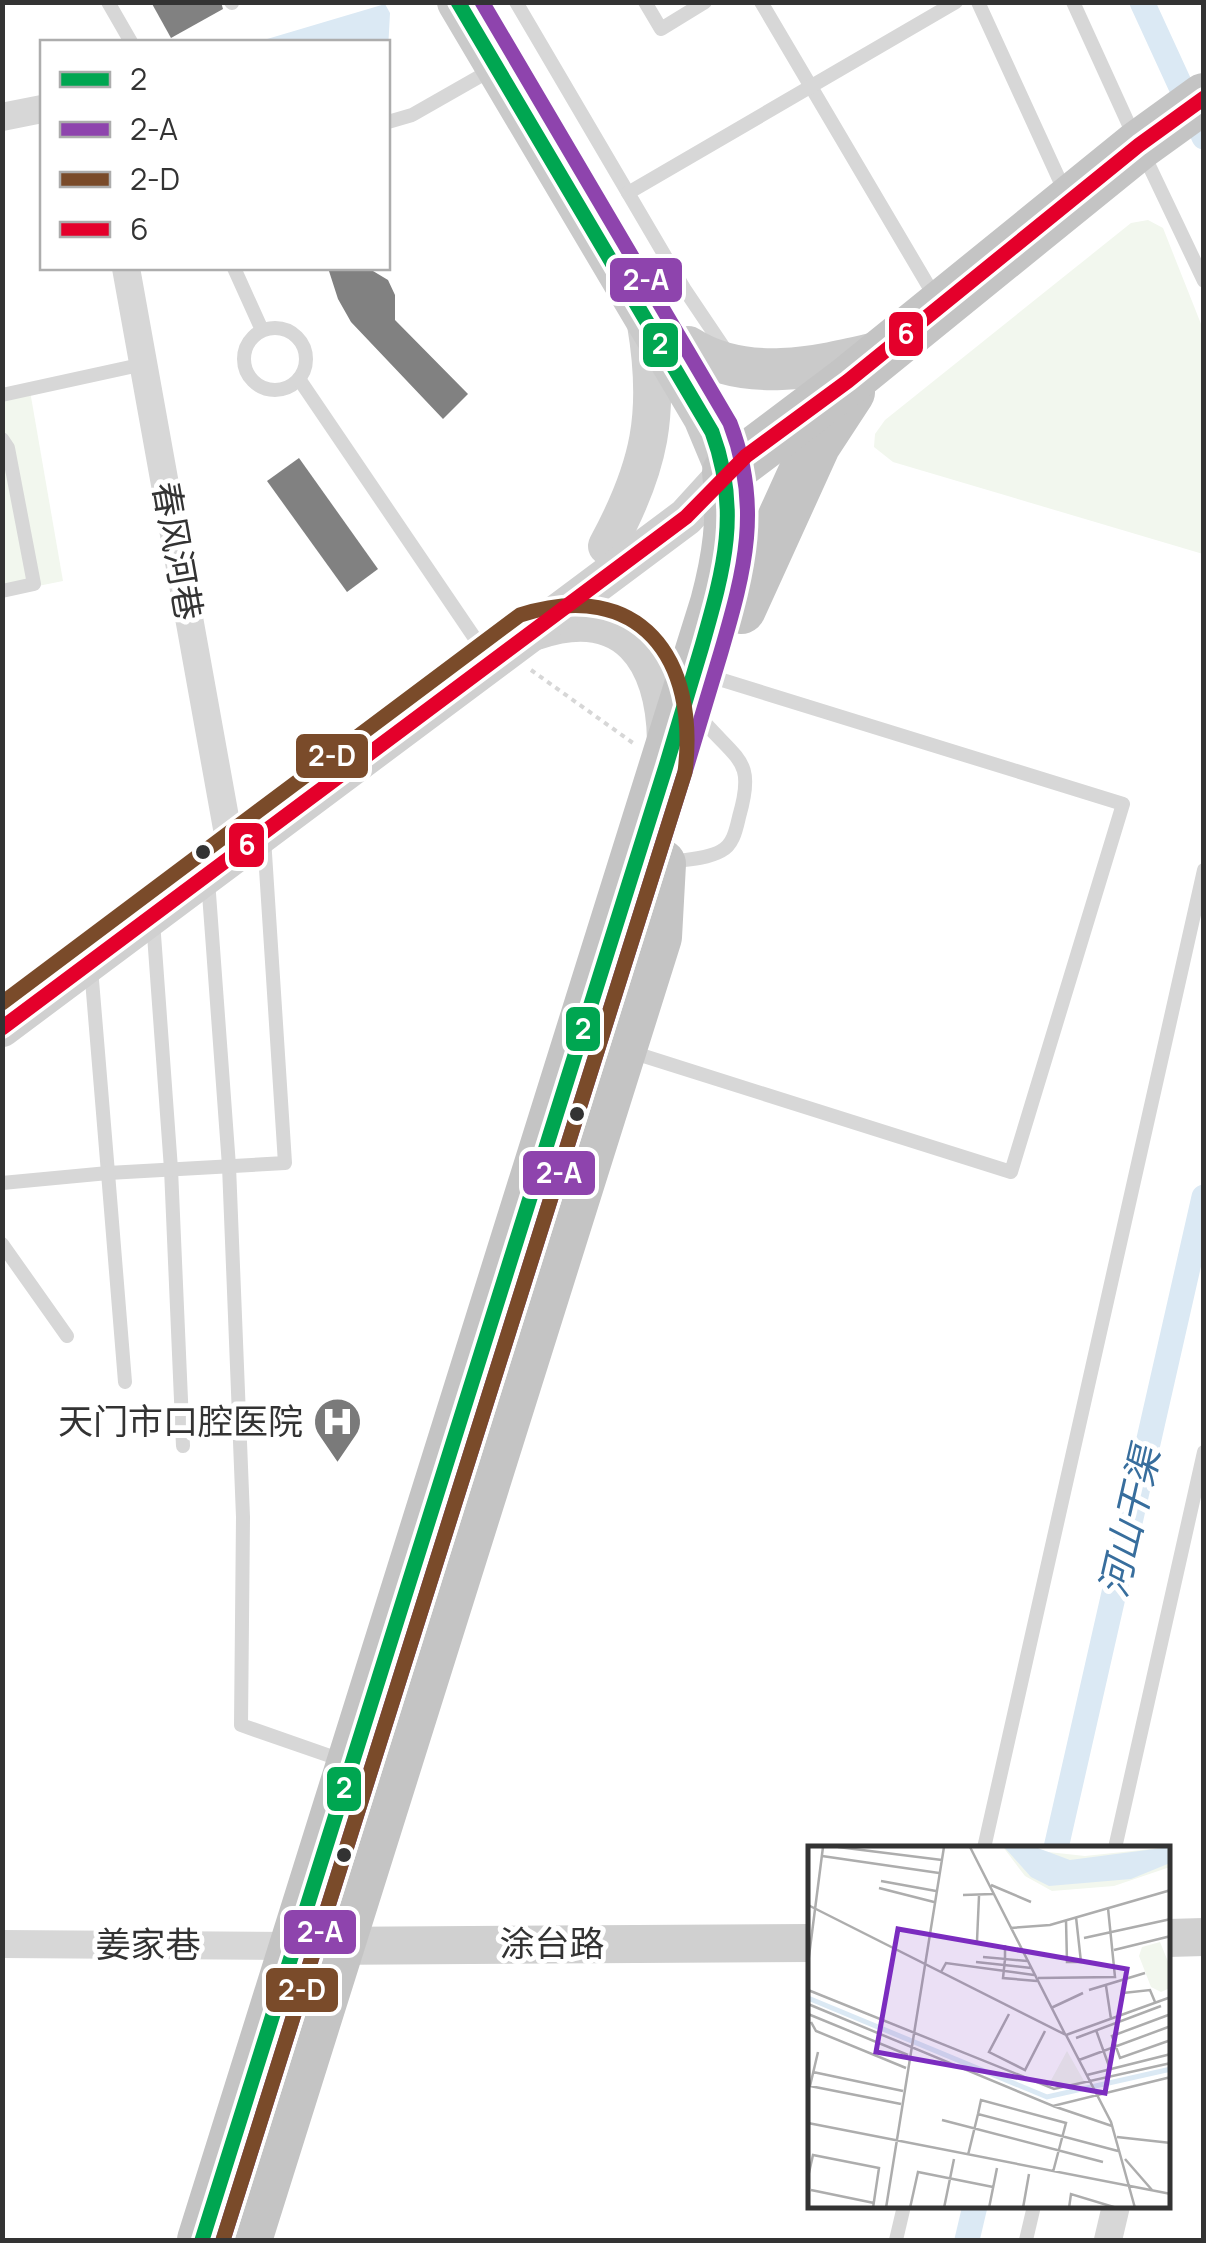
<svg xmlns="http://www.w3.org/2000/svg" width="1206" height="2243" viewBox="0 0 1206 2243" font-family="Manrope,'Noto Sans SC',sans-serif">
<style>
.green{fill:#f2f7ee}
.water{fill:#dbe9f4}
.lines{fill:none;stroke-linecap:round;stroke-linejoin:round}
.canal{stroke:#dbe9f4;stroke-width:25}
.building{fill:#818181}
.path{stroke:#d7d7d7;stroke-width:4;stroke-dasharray:5 5;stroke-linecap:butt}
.lane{stroke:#d7d7d7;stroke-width:14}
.street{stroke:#d7d7d7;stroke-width:28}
.secondary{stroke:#d0d0d0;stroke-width:38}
.primary{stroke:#cacaca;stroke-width:42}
.highway{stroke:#c4c4c4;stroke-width:50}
.bus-1-casing{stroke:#fff;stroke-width:22}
.bus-2-casing{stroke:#fff;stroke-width:22}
.bus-3-casing{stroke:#fff;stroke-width:22}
.bus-4-casing{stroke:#fff;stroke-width:22}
.bus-1{stroke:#00a651;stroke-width:15}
.bus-2{stroke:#8e44ad;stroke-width:15}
.bus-3{stroke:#7a4b2a;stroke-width:15}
.bus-4{stroke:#e4002b;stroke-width:15}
.bus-dot{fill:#333;stroke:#fff;stroke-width:4}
.labels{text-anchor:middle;stroke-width:10;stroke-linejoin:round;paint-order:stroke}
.street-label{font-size:35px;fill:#333;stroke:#fff}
.poi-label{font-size:35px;fill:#333;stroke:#fff;text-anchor:end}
.water-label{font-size:38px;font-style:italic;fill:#386e9d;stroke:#fff}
.inset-river{fill:none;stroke:#dbe9f4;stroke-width:5}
.inset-road{fill:none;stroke:#adadad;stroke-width:2.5}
.view{fill:#7b2cbf;fill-opacity:0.15;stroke:#7b2cbf;stroke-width:5}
.inset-edge{fill:none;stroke:#333;stroke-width:5}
.line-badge{stroke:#fff;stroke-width:4}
.badge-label{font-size:28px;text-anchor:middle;font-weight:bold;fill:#fff}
</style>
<rect width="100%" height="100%" fill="#fff"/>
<!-- green -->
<g class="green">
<path d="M1148,220L1163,228L1203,329V554L893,462L874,447L875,434L885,420L1131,223Z"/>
<path d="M30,391L63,581L3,593V399Z"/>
</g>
<!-- water -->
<path class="water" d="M385,4L390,13L388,50V42H257Z"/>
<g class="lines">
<!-- canal -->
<g class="canal">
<path d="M1142,2L1204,137"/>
<path d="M1056,1848L1204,1197"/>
<path d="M967,2240L975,2206"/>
</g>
</g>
<!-- building -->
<g class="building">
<path d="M151,2H221L223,9L171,38Z"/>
<path d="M328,268H368L388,280L395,295V320L468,394L443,419L351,322L338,299Z"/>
<path d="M299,458L378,569L347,592L267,481Z"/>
</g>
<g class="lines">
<!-- path -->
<path class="path" d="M531,670L633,743"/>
<!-- lane -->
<g class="lane">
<path d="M108,2L131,42"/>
<path d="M231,2L232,3"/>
<path d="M516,2L685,290L726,351"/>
<path d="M645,2L661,29L705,2"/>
<path d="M761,2L935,297"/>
<path d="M978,2L1065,192"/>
<path d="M1073,2L1134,136"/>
<path d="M388,122L412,115L491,70"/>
<path d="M1144,155L1204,281"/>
<path d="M628,193L956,2"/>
<path d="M234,268L262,330"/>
<circle cx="275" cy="359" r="31"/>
<path d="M299,379L491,662"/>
<path d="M2,395L144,364"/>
<path d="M2,439L8,448L34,584L2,591"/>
<path d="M667,862C683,860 707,859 721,851C733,845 736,830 739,817C755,762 740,762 705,723"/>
<path d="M208,880L229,1166L243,1517L241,1725L333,1757"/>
<path d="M153,921L171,1169L183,1446"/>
<path d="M91,968L108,1173L285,1163L264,838"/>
<path d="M628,1051L1011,1172L1123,804L719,679"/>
<path d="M2,1183L108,1173L125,1382"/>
<path d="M2,1244L67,1336"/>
<path d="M984,1848L1204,870"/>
<path d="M1115,1848L1204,1452"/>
<path d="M896,2240L904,2206"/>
<path d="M1026,2240L1034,2206"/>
</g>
<!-- street -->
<g class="street">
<path d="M2,117L42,109"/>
<path d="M126,268L228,834"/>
<path d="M2,1944L294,1946"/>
<path d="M1108,2240L1116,2206"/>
</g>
<!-- secondary -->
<g class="secondary">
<path d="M607,546C650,467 661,413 646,324"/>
<path d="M536,631C626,600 665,660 666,741"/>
<path d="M2,1028L686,517L727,472"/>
<path d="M1168,1938L1204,1937"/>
<path d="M314,1946L811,1943"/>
</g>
<!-- primary -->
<g class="primary">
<path d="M458,2L704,417L727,472"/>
<path d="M688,347C748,385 821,366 885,351"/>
</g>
<!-- highway -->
<g class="highway">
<path d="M741,609L816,444L850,392"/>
<path d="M202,2240L715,603C727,558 733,518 727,472L848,381L1139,145L1204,98"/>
<path d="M247,2240L657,937L661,864"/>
</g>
<defs>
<path id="bus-1" d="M202,2240L666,766C678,726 690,686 702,646C724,569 741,510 712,432L458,2"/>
<path id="bus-2" d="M223,2240L685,772C697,732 709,692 721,652C745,570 762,506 730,423L482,2"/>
<path id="bus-3" d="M2,1003L520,615C640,577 699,659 685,772L223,2240"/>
<path id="bus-4" d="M2,1028L686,517L746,456L848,381L1139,145L1204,98"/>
</defs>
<!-- bus-1 casing -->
<use href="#bus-1" class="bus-1-casing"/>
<!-- bus-2 casing -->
<use href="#bus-2" class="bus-2-casing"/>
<!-- bus-3 casing -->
<use href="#bus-3" class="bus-3-casing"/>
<!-- bus-4 casing -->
<use href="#bus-4" class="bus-4-casing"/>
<!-- bus-1 -->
<use href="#bus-1" class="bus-1"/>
<!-- bus-2 -->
<use href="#bus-2" class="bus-2"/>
<!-- bus-3 -->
<use href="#bus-3" class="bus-3"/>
<!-- bus-4 -->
<use href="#bus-4" class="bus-4"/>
</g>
<!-- icons -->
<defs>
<symbol id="hospital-pin" viewBox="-11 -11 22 30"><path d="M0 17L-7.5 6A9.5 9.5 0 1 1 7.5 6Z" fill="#7a7a7a" stroke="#fff"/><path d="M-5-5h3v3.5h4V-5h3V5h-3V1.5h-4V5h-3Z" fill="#fff"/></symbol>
</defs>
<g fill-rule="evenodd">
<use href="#hospital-pin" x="310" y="1394" width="55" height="75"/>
</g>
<!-- markers -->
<g class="bus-dot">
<circle cx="203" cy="852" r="9"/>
<circle cx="577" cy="1114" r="9"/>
<circle cx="344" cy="1855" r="9"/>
</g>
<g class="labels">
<!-- street labels -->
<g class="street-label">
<text transform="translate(177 551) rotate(80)" y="12">春风河巷</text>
<text x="552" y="1956">涂台路</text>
<text x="148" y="1957">姜家巷</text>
</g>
<!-- poi labels -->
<g class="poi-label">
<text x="303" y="1434">天门市口腔医院</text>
</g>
<!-- water labels -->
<g class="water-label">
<text transform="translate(1130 1522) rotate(-77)" y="13">河山干渠</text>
</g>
</g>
<!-- overview -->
<g transform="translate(808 1846)">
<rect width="362" height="362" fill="#fff"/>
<path d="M195,1L277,10L362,1V21L306,40L244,45L217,30ZM352,96L363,123L362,142L353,146L343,141L331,110L334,101ZM259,205L276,235L254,242L241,238Z" fill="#f2f7ee"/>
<path d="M196,1H227L262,14L362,1V17L323,33L241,40L223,31Z" fill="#dbe9f4"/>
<path class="inset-river" d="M0,152L239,251L363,223"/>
<path class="inset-road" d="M30,1L134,14M162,1L257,188M14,10L131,27M73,35L128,45M183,39L223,56M71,42L126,56M155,49L185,48M0,59L258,189L303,276L327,362M258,74L259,116H273L268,71M202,82L242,79L363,44M276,92L363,73M169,95L171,50M306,104L363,90M175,111L197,113V99M219,115L197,113L195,132L229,135M168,116L223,122M0,118L15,1M133,126L138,117L226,129M230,132L307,131L300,62M298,140L303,173M0,144L246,243L363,217M281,144L337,127M315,147L342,144L347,156M0,158L245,260L363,231M243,162L275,147M0,168L100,209M201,168L181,206L217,224L237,185M363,168L304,190L312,212L363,194M3,176L8,185L98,222M288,184L302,223M258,189L363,151M268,192L353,160M10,206L2,240L93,258M271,214L363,180M5,226L95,245M279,229L363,208M245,260L304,280M170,268L173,254L258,277L245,326M134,274L295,316M0,277L363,348M309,291L363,297M160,309L170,268L310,305M317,313L344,344M0,331L5,309L71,322L65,362M3,344L66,357M78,362L136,1M102,362L110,326L185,341M136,362L146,313M181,362L189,322M215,362L221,328M261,362L263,348L309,362"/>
<path class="view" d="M90,83L319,123L297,247L68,206Z"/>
<rect width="362" height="362" class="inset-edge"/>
</g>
<g class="line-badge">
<rect x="608" y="256" width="76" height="48" rx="10" fill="#8e44ad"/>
<rect x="887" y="310" width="38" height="48" rx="10" fill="#e4002b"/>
<rect x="641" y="321" width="39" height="48" rx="10" fill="#00a651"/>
<rect x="294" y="732" width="76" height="48" rx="10" fill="#7a4b2a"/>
<rect x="227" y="821" width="39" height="48" rx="10" fill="#e4002b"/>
<rect x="564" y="1005" width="38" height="48" rx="10" fill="#00a651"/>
<rect x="521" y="1149" width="76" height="48" rx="10" fill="#8e44ad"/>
<rect x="325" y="1765" width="38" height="48" rx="10" fill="#00a651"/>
<rect x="282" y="1908" width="76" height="48" rx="10" fill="#8e44ad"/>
<rect x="264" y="1966" width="76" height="48" rx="10" fill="#7a4b2a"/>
</g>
<g class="badge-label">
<text x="646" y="290">2-A</text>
<text x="906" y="344">6</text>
<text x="660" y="354">2</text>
<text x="332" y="766">2-D</text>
<text x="247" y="855">6</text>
<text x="583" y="1039">2</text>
<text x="559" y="1183">2-A</text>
<text x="344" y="1798">2</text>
<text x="320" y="1942">2-A</text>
<text x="302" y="2000">2-D</text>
</g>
<!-- border -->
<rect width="1206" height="2243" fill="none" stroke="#333333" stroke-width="10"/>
<!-- legend -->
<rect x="40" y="40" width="350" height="230" fill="#ffffff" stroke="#adadad" stroke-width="2.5"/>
<rect x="60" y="72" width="50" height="15" fill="#00a651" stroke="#adadad" stroke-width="2.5"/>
<text x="130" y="90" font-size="30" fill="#333333">2</text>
<rect x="60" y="122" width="50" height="15" fill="#8e44ad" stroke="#adadad" stroke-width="2.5"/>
<text x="130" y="140" font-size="30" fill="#333333">2-A</text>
<rect x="60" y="172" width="50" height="15" fill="#7a4b2a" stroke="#adadad" stroke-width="2.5"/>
<text x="130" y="190" font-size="30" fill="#333333">2-D</text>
<rect x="60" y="222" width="50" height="15" fill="#e4002b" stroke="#adadad" stroke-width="2.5"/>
<text x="130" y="240" font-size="30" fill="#333333">6</text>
</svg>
